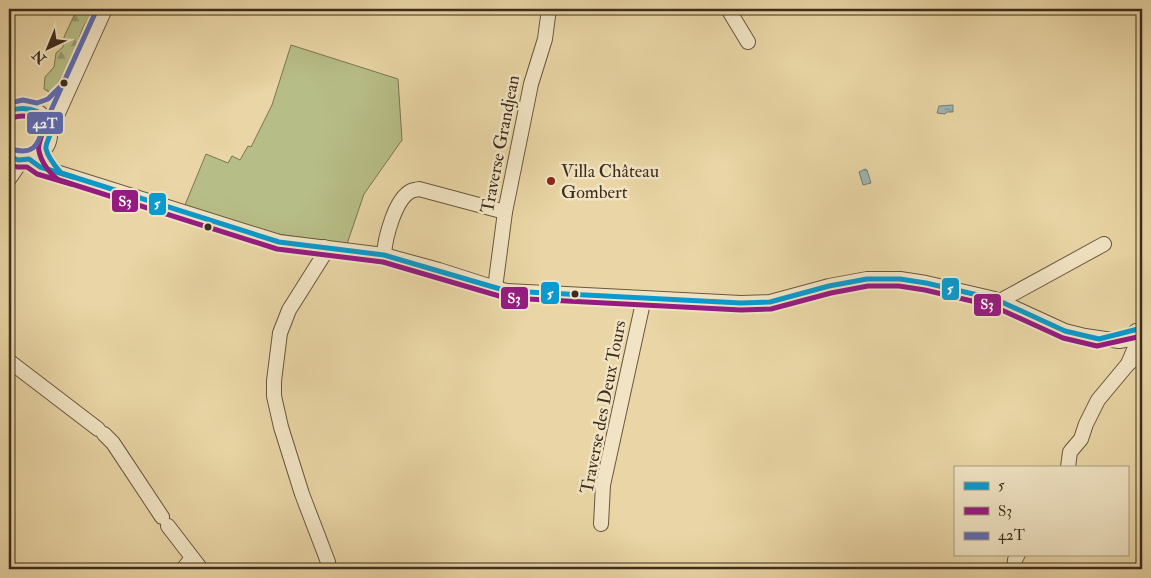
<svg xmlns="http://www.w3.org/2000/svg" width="1151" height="578" viewBox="0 0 1151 578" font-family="'IM FELL Double Pica',serif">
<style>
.forest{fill:url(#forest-firs);stroke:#7a7551}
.pitch{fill:#b7bd86;stroke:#7a7551}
.water{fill:url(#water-ripples);stroke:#767f76}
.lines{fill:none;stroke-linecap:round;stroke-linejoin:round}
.minor-casing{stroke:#69573e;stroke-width:16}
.minor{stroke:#f1e4c4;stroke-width:14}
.bus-1-casing{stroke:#f1e4c4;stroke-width:9}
.bus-2-casing{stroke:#f1e4c4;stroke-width:9}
.bus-3-casing{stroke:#f1e4c4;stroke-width:9}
.bus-1{stroke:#099ace;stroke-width:5}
.bus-2{stroke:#951b81;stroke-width:5}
.bus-3{stroke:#5e6cb2;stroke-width:5}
.bus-dot{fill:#3e2d1c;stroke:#f1e4c4;stroke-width:2}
.poi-dot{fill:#8f2418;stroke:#f1e4c4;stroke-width:2}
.labels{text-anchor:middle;stroke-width:5;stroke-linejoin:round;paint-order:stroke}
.street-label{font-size:18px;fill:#3e2d1c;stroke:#f1e4c4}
.poi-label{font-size:18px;fill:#3e2d1c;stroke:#f1e4c4;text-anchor:start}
.line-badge{stroke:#f1e4c4;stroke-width:2}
.badge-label{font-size:14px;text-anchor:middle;font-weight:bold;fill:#fff}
</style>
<defs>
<pattern id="forest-firs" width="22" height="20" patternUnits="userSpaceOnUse" patternTransform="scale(1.25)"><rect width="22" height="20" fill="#b7bd86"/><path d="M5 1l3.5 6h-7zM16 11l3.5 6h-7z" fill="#969a6d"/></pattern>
<pattern id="water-ripples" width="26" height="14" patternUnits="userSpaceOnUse" patternTransform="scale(1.25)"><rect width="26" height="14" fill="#9cb6b2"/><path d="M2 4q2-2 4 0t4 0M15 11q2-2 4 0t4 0" fill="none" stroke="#819490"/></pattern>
</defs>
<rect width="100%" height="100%" fill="#e9d5a5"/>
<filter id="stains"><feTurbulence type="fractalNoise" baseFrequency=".004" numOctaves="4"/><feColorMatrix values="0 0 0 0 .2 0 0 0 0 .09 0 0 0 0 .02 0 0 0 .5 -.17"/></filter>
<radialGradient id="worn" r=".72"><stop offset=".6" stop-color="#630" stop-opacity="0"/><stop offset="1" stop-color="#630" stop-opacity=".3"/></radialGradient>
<!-- forest -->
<path class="forest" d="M77,9H89C91,18 85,22 82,30C73,52 74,79 56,96L44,89L45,77L54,67L56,53L63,47L64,37Z"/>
<!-- pitch -->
<path class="pitch" d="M291,45L398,79L402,140L364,194L347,244L277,234L185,205L206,154L228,163L232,156L240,160L248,146L251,147L272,105Z"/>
<!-- water -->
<g class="water">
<path d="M953,105V112H947L945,114L937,113L939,106Z"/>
<path d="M865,169L867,170L871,183L863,185L859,172Z"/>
</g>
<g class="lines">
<defs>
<g id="minor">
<path d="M728,9L748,42"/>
<path d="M9,111C25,102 48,111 50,131C52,155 27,163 9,156"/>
<path d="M50,131L105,9"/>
<path d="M29,159L40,167L279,242L384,255L439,270L495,288L507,291L741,303L770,302L829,286L867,279H900L926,283L995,299L1065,331L1085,336L1119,341L1142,337"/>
<path d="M9,179L16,169L18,160"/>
<path d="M324,247L323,256L289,310L280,333L274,381V396L281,427L302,494L328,562L329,569"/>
<path d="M384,255C385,238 395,199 411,191C413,190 416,190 419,189L505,212"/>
<path d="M495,288L505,212L531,84L545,39L549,9"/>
<path d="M1000,301L1104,244"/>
<path d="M1136,331V345L1128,364L1142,353"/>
<path d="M9,361L98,429"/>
<path d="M104,434L113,443L162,517"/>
<path d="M1068,467L1070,452L1081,439L1086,424L1098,400L1128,364"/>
<path d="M601,524L603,485L644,298"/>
<path d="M168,526L201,569"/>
<path d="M183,569L192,558"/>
<path d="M1014,569L1015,560L1018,554"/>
</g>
</defs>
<!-- minor casing -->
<use href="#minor" class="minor-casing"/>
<!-- minor -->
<use href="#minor" class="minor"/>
<defs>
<g id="bus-1">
<path d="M9,111C25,104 53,111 50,134C49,140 45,144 46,149C48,158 55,166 61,173L279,242L384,255L507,291L741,303L770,302L829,286L867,279H900L926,283L995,299L1065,331L1099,339L1142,328"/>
<path d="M9,156L18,160L29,159L40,167L73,177"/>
</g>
<g id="bus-2">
<path d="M12,118C23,114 43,116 42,132C42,139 37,144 39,151C41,162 50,174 59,180L277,249L383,262L506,298L741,310L771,309L831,293L868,286H899L925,290L993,306L1063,338L1097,346L1142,336"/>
<path d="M9,164L17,167H27L37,174L71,184"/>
</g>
<g id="bus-3">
<path d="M9,103L23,100L37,103L48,99L64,83"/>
<path d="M11,149C32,155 38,147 43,128L97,9"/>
</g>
</defs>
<!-- bus-1 casing -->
<use href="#bus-1" class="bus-1-casing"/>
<!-- bus-2 casing -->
<use href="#bus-2" class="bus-2-casing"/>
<!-- bus-3 casing -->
<use href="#bus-3" class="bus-3-casing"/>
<!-- bus-1 -->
<use href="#bus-1" class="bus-1"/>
<!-- bus-2 -->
<use href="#bus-2" class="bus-2"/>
<!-- bus-3 -->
<use href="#bus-3" class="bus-3"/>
</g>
<!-- markers -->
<g class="bus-dot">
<circle cx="64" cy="83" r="4.5"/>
<circle cx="208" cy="227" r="4.5"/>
<circle cx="575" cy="294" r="4.5"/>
</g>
<circle class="poi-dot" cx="551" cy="181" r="5"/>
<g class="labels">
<!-- street labels -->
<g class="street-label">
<text transform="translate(500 144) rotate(-79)" y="6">Traverse Grandjean</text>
<text transform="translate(603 407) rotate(-79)" y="6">Traverse des Deux Tours</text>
</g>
<!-- poi labels -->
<g class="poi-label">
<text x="561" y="177">Villa Château<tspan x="561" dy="21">Gombert</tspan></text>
</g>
</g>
<g class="line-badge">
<rect x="26" y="111" width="38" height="24" rx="5" fill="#5e6cb2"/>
<rect x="111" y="189" width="28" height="24" rx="5" fill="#951b81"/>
<rect x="148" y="192" width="19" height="24" rx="5" fill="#099ace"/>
<rect x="941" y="277" width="19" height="24" rx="5" fill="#099ace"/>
<rect x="540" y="281" width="20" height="24" rx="5" fill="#099ace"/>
<rect x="500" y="286" width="29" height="24" rx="5" fill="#951b81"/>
<rect x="973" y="293" width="29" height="24" rx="5" fill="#951b81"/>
</g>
<g class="badge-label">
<text x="45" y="128">42T</text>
<text x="125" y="206">S3</text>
<text x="157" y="208">5</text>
<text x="950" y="293">5</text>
<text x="550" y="298">5</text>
<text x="514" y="303">S3</text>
<text x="987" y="309">S3</text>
</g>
<!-- margin -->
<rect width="1151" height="578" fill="none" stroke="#e9d5a5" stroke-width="30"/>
<rect x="10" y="10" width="1131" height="558" fill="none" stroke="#3e2d1c" stroke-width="2.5"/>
<rect x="15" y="15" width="1121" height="548" fill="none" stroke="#3e2d1c"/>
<!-- legend -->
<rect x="954" y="466" width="175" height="90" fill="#f1e4c4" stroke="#a99b81"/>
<rect x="964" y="482" width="25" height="8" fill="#099ace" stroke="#a99b81"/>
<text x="998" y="490" font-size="15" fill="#3e2d1c">5</text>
<rect x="964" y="507" width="25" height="8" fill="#951b81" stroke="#a99b81"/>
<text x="998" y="516" font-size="15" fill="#3e2d1c">S3</text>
<rect x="964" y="532" width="25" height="8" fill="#5e6cb2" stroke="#a99b81"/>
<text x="998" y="540" font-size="15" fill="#3e2d1c">42T</text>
<!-- north arrow -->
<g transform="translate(48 48) rotate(224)" stroke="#f1e4c4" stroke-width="4" paint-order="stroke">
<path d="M0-4L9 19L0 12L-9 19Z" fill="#3e2d1c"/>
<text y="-8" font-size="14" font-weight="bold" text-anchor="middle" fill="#3e2d1c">N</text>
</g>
<rect width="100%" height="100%" filter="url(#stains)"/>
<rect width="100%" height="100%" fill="url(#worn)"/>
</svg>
